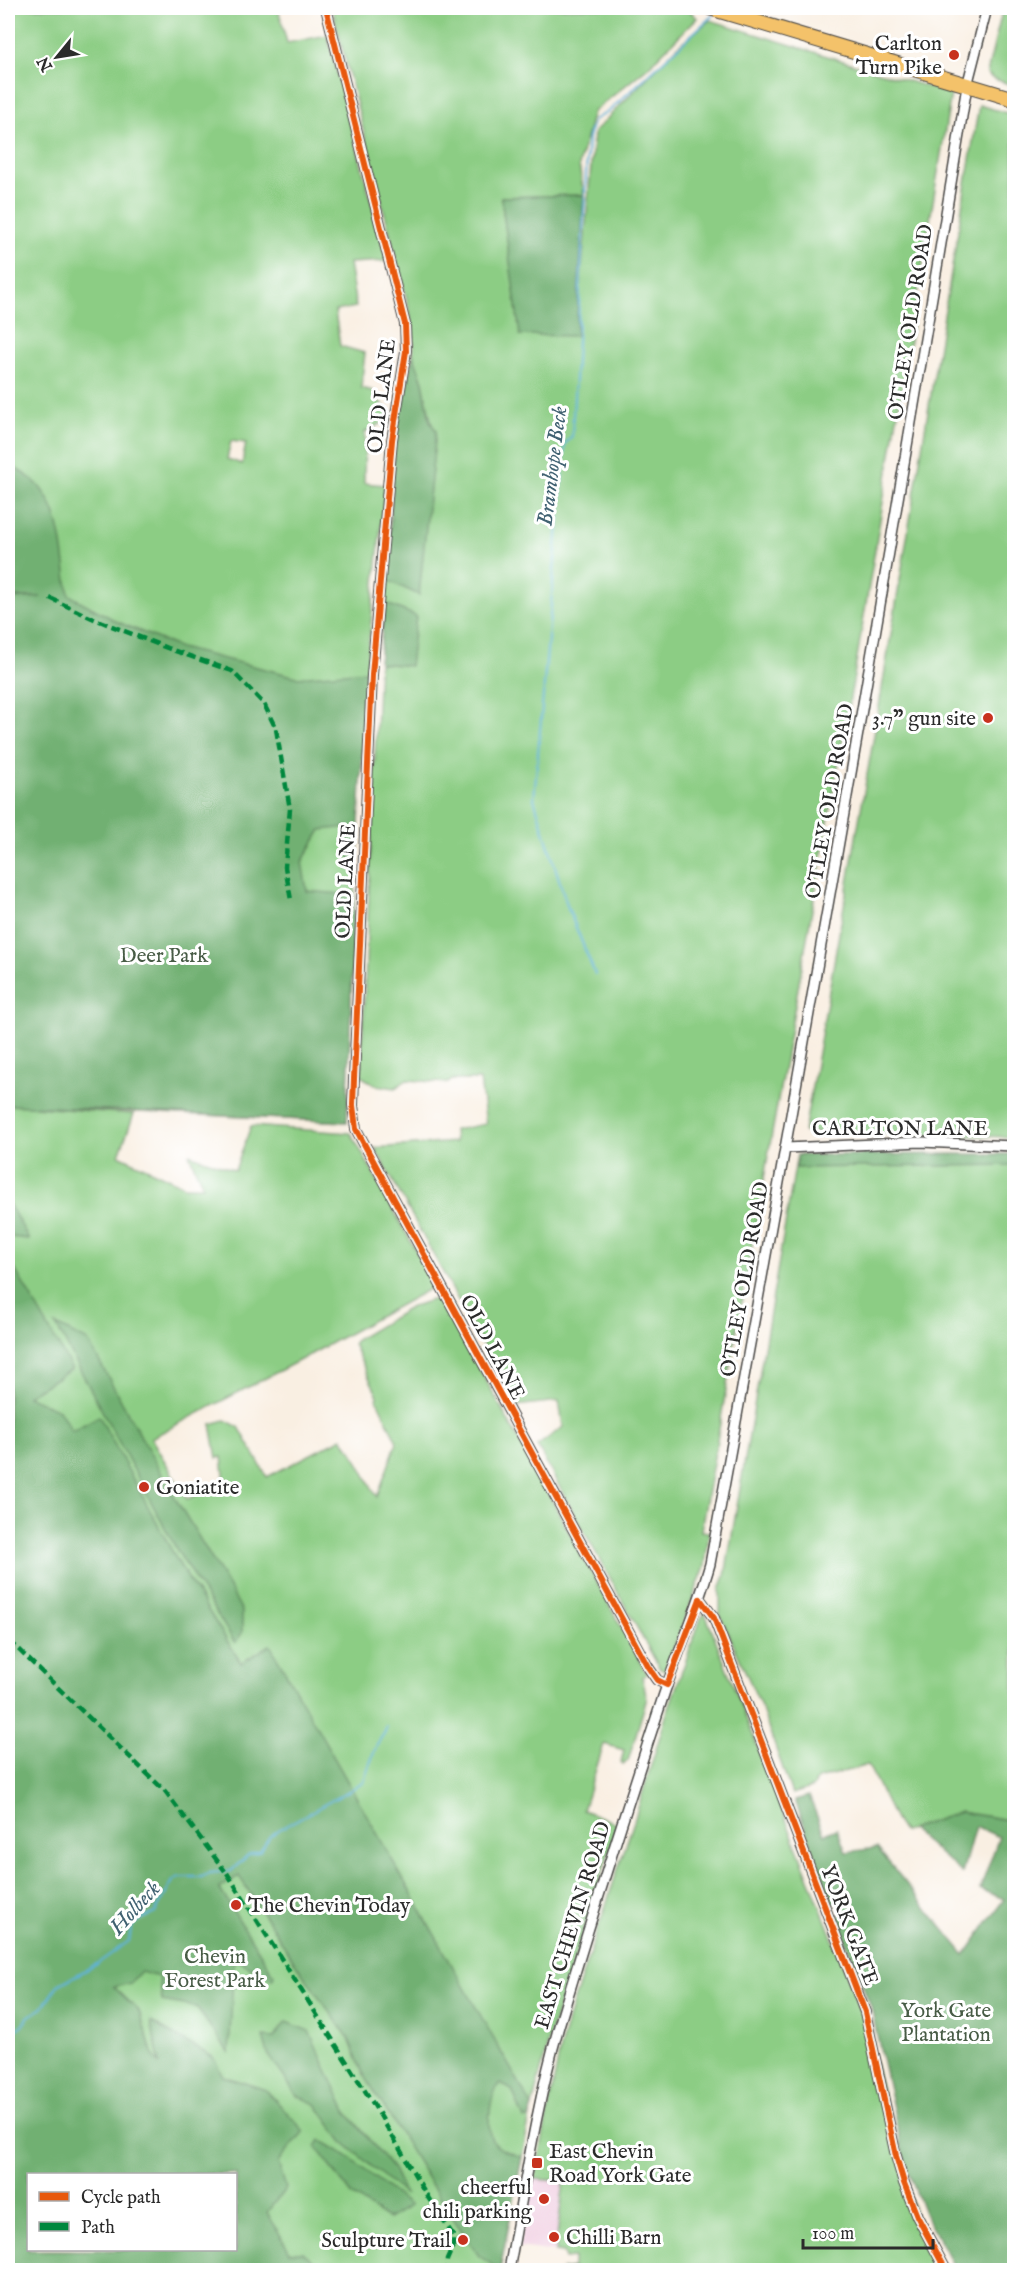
<svg xmlns="http://www.w3.org/2000/svg" width="1022" height="2278" viewBox="0 0 1022 2278" font-family="'IM FELL English',serif">
<style>
.built{fill:#f1d0e3}
.green{fill:#8ccd84;stroke:#5c7c58;stroke-width:1.5;fill-rule:evenodd}
.forest{fill:#71b072;stroke:#4e6e4e;stroke-width:1.5;fill-rule:evenodd}
.lines{fill:none;stroke-linecap:round;stroke-linejoin:round}
.stream{stroke:#5fb3db;stroke-width:2}
.minor-casing{stroke:#4a4846;stroke-width:12}
.highway-casing{stroke:#4a4846;stroke-width:16}
.minor{stroke:#fff;stroke-width:9}
.highway{stroke:#f4c26a;stroke-width:14}
.quiet{stroke:#00873e;stroke-width:4.5;stroke-dasharray:9 4.5;stroke-linecap:butt}
.cycleway-casing{stroke:#fff;stroke-width:10}
.cycleway{stroke:#e8590c;stroke-width:6}
.poi-dot{fill:#c8321e;stroke:#fff;stroke-width:2}
.labels{text-anchor:middle;stroke-width:6;stroke-linejoin:round;paint-order:stroke}
.poi-label{font-size:21px;fill:#2b2b2b;stroke:#fff;text-anchor:end}
.street-label{font-size:21px;fill:#2b2b2b;stroke:#fff}
.park-label{font-size:21px;fill:#485c46;stroke:#fff}
.water-label{font-size:22px;font-style:italic;fill:#406171;stroke:#fff}
</style>
<rect width="100%" height="100%" fill="#fff"/>
<filter id="ink" filterUnits="userSpaceOnUse"><feTurbulence type="fractalNoise" baseFrequency=".0167" numOctaves="2"/><feDisplacementMap in="SourceGraphic" scale="12" xChannelSelector="R" yChannelSelector="G"/><feConvolveMatrix kernelMatrix="1 2 1 2 8 2 1 2 1" color-interpolation-filters="sRGB"/></filter>
<filter id="wash" filterUnits="userSpaceOnUse"><feTurbulence type="fractalNoise" baseFrequency=".008" numOctaves="4" result="noise"/><feDisplacementMap in="SourceGraphic" scale="24" xChannelSelector="R" yChannelSelector="G"/><feGaussianBlur stdDeviation="1.35" result="paint"/><feColorMatrix in="noise" values="0 0 0 0 0 0 0 0 0 0 0 0 0 0 0 0 0 1.4 0 .05"/><feComposite in="paint" operator="in"/></filter>
<g filter="url(#wash)">
<rect width="100%" height="100%" fill="#f9efe2"/>
<!-- built -->
<path class="built" d="M535,2179L564,2181L555,2252L519,2247L530,2192Z"/>
<!-- green -->
<g class="green">
<path d="M8,8H278L287,43L327,35L387,261L349,263L356,307L335,311L340,346L365,353L361,388L373,391L392,418L365,432L364,483L385,485L366,671L354,910L347,1122L34,1107L134,1114L119,1155L184,1186H203L189,1154L235,1170L251,1126L351,1133L435,1286L304,1358L151,1438L187,1499L225,1483L222,1457L217,1458L211,1424L225,1420L239,1427L267,1477L342,1438L352,1451L377,1497L397,1442L377,1400L378,1396L353,1344L357,1339L411,1307L437,1298L442,1300L647,1674L642,1677L647,1698L628,1761L623,1764L621,1762L624,1750L604,1744L583,1810L618,1824L552,2028L532,2106L500,2270H8ZM231,441L246,443L242,464L227,459ZM28,2174H236V2250H28Z"/>
<path d="M332,8H677L690,11L697,18L647,68L593,112L579,165L584,195L501,197L521,335H576L594,132L679,45L710,20L951,94L854,676L702,1524L701,1531L709,1532L705,1566L665,1670L660,1669L537,1446L563,1427L559,1401L516,1406L375,1148L455,1142L454,1130L486,1124L480,1080H452L448,1083L407,1080L395,1088L375,1085L361,1076L379,663L389,558L395,438L432,426L423,382L413,354L414,344L410,312Z"/>
<path d="M1003,8H1014V86L992,78L987,73Z"/>
<path d="M979,105L1014,115V1137L804,1132L876,724Z"/>
<path d="M1014,1154V1821L960,1812L903,1832L895,1820L868,1765L817,1779L814,1787L792,1794L760,1704L720,1615V1589L725,1576L797,1155Z"/>
<path d="M705,1613L861,2011L917,2222L939,2270H561L573,2268V2258L565,2259L563,2253L555,2252L564,2181L535,2179L560,2049L571,2009L634,1821L667,1713L701,1618Z"/>
</g>
<!-- forest -->
<g class="forest">
<path d="M584,195L576,336L520,335L501,197Z"/>
<path d="M413,354L423,382L430,421L436,431L419,595L387,580L395,438Z"/>
<path d="M8,430H11L15,468C23,473 32,478 38,485C64,514 63,559 69,595L118,622L180,648L297,677L366,671L357,869L351,867L347,827L321,830L302,862L307,891L342,894L353,904L351,909L354,910L347,1122L8,1105V599L41,597H8Z"/>
<path d="M385,603L416,616L410,666L379,663Z"/>
<path d="M1014,1154V1165L796,1168L797,1155Z"/>
<path d="M8,1202L29,1239L10,1237L8,1234Z"/>
<path d="M8,1257L72,1369L27,1396L59,1410L72,1431L99,1416L178,1562L241,1663L270,1645L532,2106L529,2119H524L512,2090L501,2084C489,2092 486,2130 493,2142C500,2151 512,2153 522,2157L500,2270L479,2256L444,2205L363,2073L348,2037L301,1972L239,1876L219,1888L274,1975L272,1979L234,1958L229,2053L196,2007L162,2001L159,1977L141,1972L131,1983L114,1987L139,2011L153,2055L160,2064L151,2022L213,2057L223,2076L266,2090L304,2131L278,2162L286,2188L267,2212L290,2252H303L320,2267L321,2270H12L8,2266ZM28,2174H236V2250H28Z"/>
<path d="M56,1325L88,1341L174,1496L230,1589L242,1611V1633L235,1643L178,1552Z"/>
<path d="M809,1796L824,1834L837,1829L846,1852L877,1848L965,1955L1004,1899L980,1889L999,1837L975,1826L962,1873L911,1829L960,1812L1014,1821V2270H956L924,2213L905,2163L871,2007L836,1917L844,1914L841,1901L832,1903L795,1800Z"/>
<path d="M286,2022L309,2031L346,2111L393,2169L405,2195L342,2141L316,2104L297,2096L268,2054L263,2037L274,2038Z"/>
<path d="M320,2140L347,2156L410,2206L388,2219L353,2196L316,2147Z"/>
</g>
<g class="lines">
<!-- stream -->
<g class="stream">
<path d="M595,974L568,908L534,799L565,444L572,436L588,137L594,120L609,111L713,15"/>
<path d="M8,2035L22,2026L29,2016L41,2009L58,1985L97,1964L129,1941L131,1929L134,1924L139,1920L155,1913L173,1881L179,1877H202L209,1873L231,1871L248,1855L260,1851L270,1836L280,1829L363,1783L377,1744L385,1732L386,1727"/>
</g>
</g>
</g>
<g filter="url(#ink)">
<g class="lines">
<defs>
<g id="minor">
<path d="M326,8L405,324L406,351L392,440L372,675L354,1079L353,1105L356,1129L648,1667L657,1680L667,1685"/>
<path d="M786,1148L921,1142L1014,1146"/>
<path d="M700,1599L714,1618L865,2012L896,2156L904,2183L917,2216L946,2270"/>
<path d="M509,2270C524,2189 536,2106 559,2026C592,1916 627,1806 663,1697C678,1652 697,1610 710,1564C800,1072 886,580 967,86L987,8"/>
</g>
<path id="highway" d="M710,8L1014,99"/>
</defs>
<!-- minor casing -->
<use href="#minor" class="minor-casing"/>
<!-- highway casing -->
<use href="#highway" class="highway-casing"/>
<!-- minor -->
<use href="#minor" class="minor"/>
<!-- highway -->
<use href="#highway" class="highway"/>
<!-- quiet -->
<g class="quiet">
<path d="M50,598L92,618L167,648L232,671L264,704L276,729L290,809L285,867L291,900"/>
<path d="M8,1641L19,1650L165,1791L225,1871"/>
<path d="M227,1873L374,2105L429,2199L453,2235V2246L447,2260L446,2270"/>
</g>
<defs>
<g id="cycleway">
<path d="M326,8L405,324L406,351L392,440L372,675L354,1079L353,1105L356,1129L648,1667L657,1680L667,1685L700,1599"/>
<path d="M700,1599L714,1618L865,2012L896,2156L904,2183L917,2216L946,2270"/>
</g>
</defs>
<!-- cycleway casing -->
<use href="#cycleway" class="cycleway-casing"/>
<!-- cycleway -->
<use href="#cycleway" class="cycleway"/>
</g>
</g>
<!-- markers -->
<g class="poi-dot">
<circle cx="954" cy="55" r="6"/>
<circle cx="988" cy="718" r="6"/>
<circle cx="144" cy="1487" r="6"/>
<circle cx="236" cy="1905" r="6"/>
<rect x="531" y="2157" width="12" height="12" rx="3"/>
<circle cx="544" cy="2199" r="6"/>
<circle cx="554" cy="2237" r="6"/>
<circle cx="463" cy="2240" r="6"/>
</g>
<g class="labels">
<!-- poi labels -->
<g class="poi-label">
<text x="942" y="50">Carlton<tspan x="942" dy="24">Turn Pike</tspan></text>
<text x="976" y="725">3.7" gun site</text>
<text x="156" y="1494" text-anchor="start">Goniatite</text>
<text x="248" y="1912" text-anchor="start">The Chevin Today</text>
<text x="549" y="2158" text-anchor="start">East Chevin<tspan x="549" dy="24">Road York Gate</tspan></text>
<text x="532" y="2194">cheerful<tspan x="532" dy="24">chili parking</tspan></text>
<text x="566" y="2244" text-anchor="start">Chilli Barn</text>
<text x="451" y="2247">Sculpture Trail</text>
</g>
<!-- street labels -->
<g class="street-label">
<text transform="translate(910 322) rotate(-81)" y="7">OTLEY OLD ROAD</text>
<text transform="translate(381 396) rotate(-83)" y="7">OLD LANE</text>
<text transform="translate(829 801) rotate(-80)" y="7">OTLEY OLD ROAD</text>
<text transform="translate(345 881) rotate(-87)" y="7">OLD LANE</text>
<text x="900" y="1135">CARLTON LANE</text>
<text transform="translate(744 1279) rotate(-80)" y="7">OTLEY OLD ROAD</text>
<text transform="translate(493 1347) rotate(62)" y="7">OLD LANE</text>
<text transform="translate(572 1925) rotate(-73)" y="7">EAST CHEVIN ROAD</text>
<text transform="translate(850 1925) rotate(69)" y="7">YORK GATE</text>
</g>
<!-- park labels -->
<g class="park-label">
<text x="164" y="962">Deer Park</text>
<text x="215" y="1963">Chevin<tspan x="215" dy="24">Forest Park</tspan></text>
<text x="946" y="2017">York Gate<tspan x="946" dy="24">Plantation</tspan></text>
</g>
<!-- water labels -->
<g class="water-label">
<text transform="translate(551 466) rotate(-83)" y="8">Bramhope Beck</text>
<text transform="translate(134 1907) rotate(-48)" y="8">Holbeck</text>
</g>
</g>
<!-- margin -->
<rect width="1022" height="2278" fill="none" stroke="#fff" stroke-width="30"/>
<!-- legend -->
<rect x="27" y="2173" width="210" height="78" fill="#ffffff" stroke="#aaaaaa" stroke-width="1.5"/>
<rect x="39" y="2192" width="30" height="9" fill="#e8590c" stroke="#aaaaaa" stroke-width="1.5"/>
<text x="81" y="2203" font-size="18" fill="#2b2b2b">Cycle path</text>
<rect x="39" y="2222" width="30" height="9" fill="#00873e" stroke="#aaaaaa" stroke-width="1.5"/>
<text x="81" y="2233" font-size="18" fill="#2b2b2b">Path</text>
<!-- north arrow -->
<g transform="translate(57 57) rotate(240)" stroke="#ffffff" stroke-width="4.5" paint-order="stroke">
<path d="M0-4.5L10 22L0 15L-10 22Z" fill="#2b2b2b"/>
<text y="-9" font-size="16" font-weight="bold" text-anchor="middle" fill="#2b2b2b">N</text>
</g>
<!-- scale -->
<path d="M803 2239v9h130v-9" fill="none" stroke="#2b2b2b" stroke-width="3"/>
<text x="812" y="2239" font-size="18" fill="#2b2b2b" stroke="#ffffff" stroke-width="4.5" paint-order="stroke">100 m</text>
</svg>
